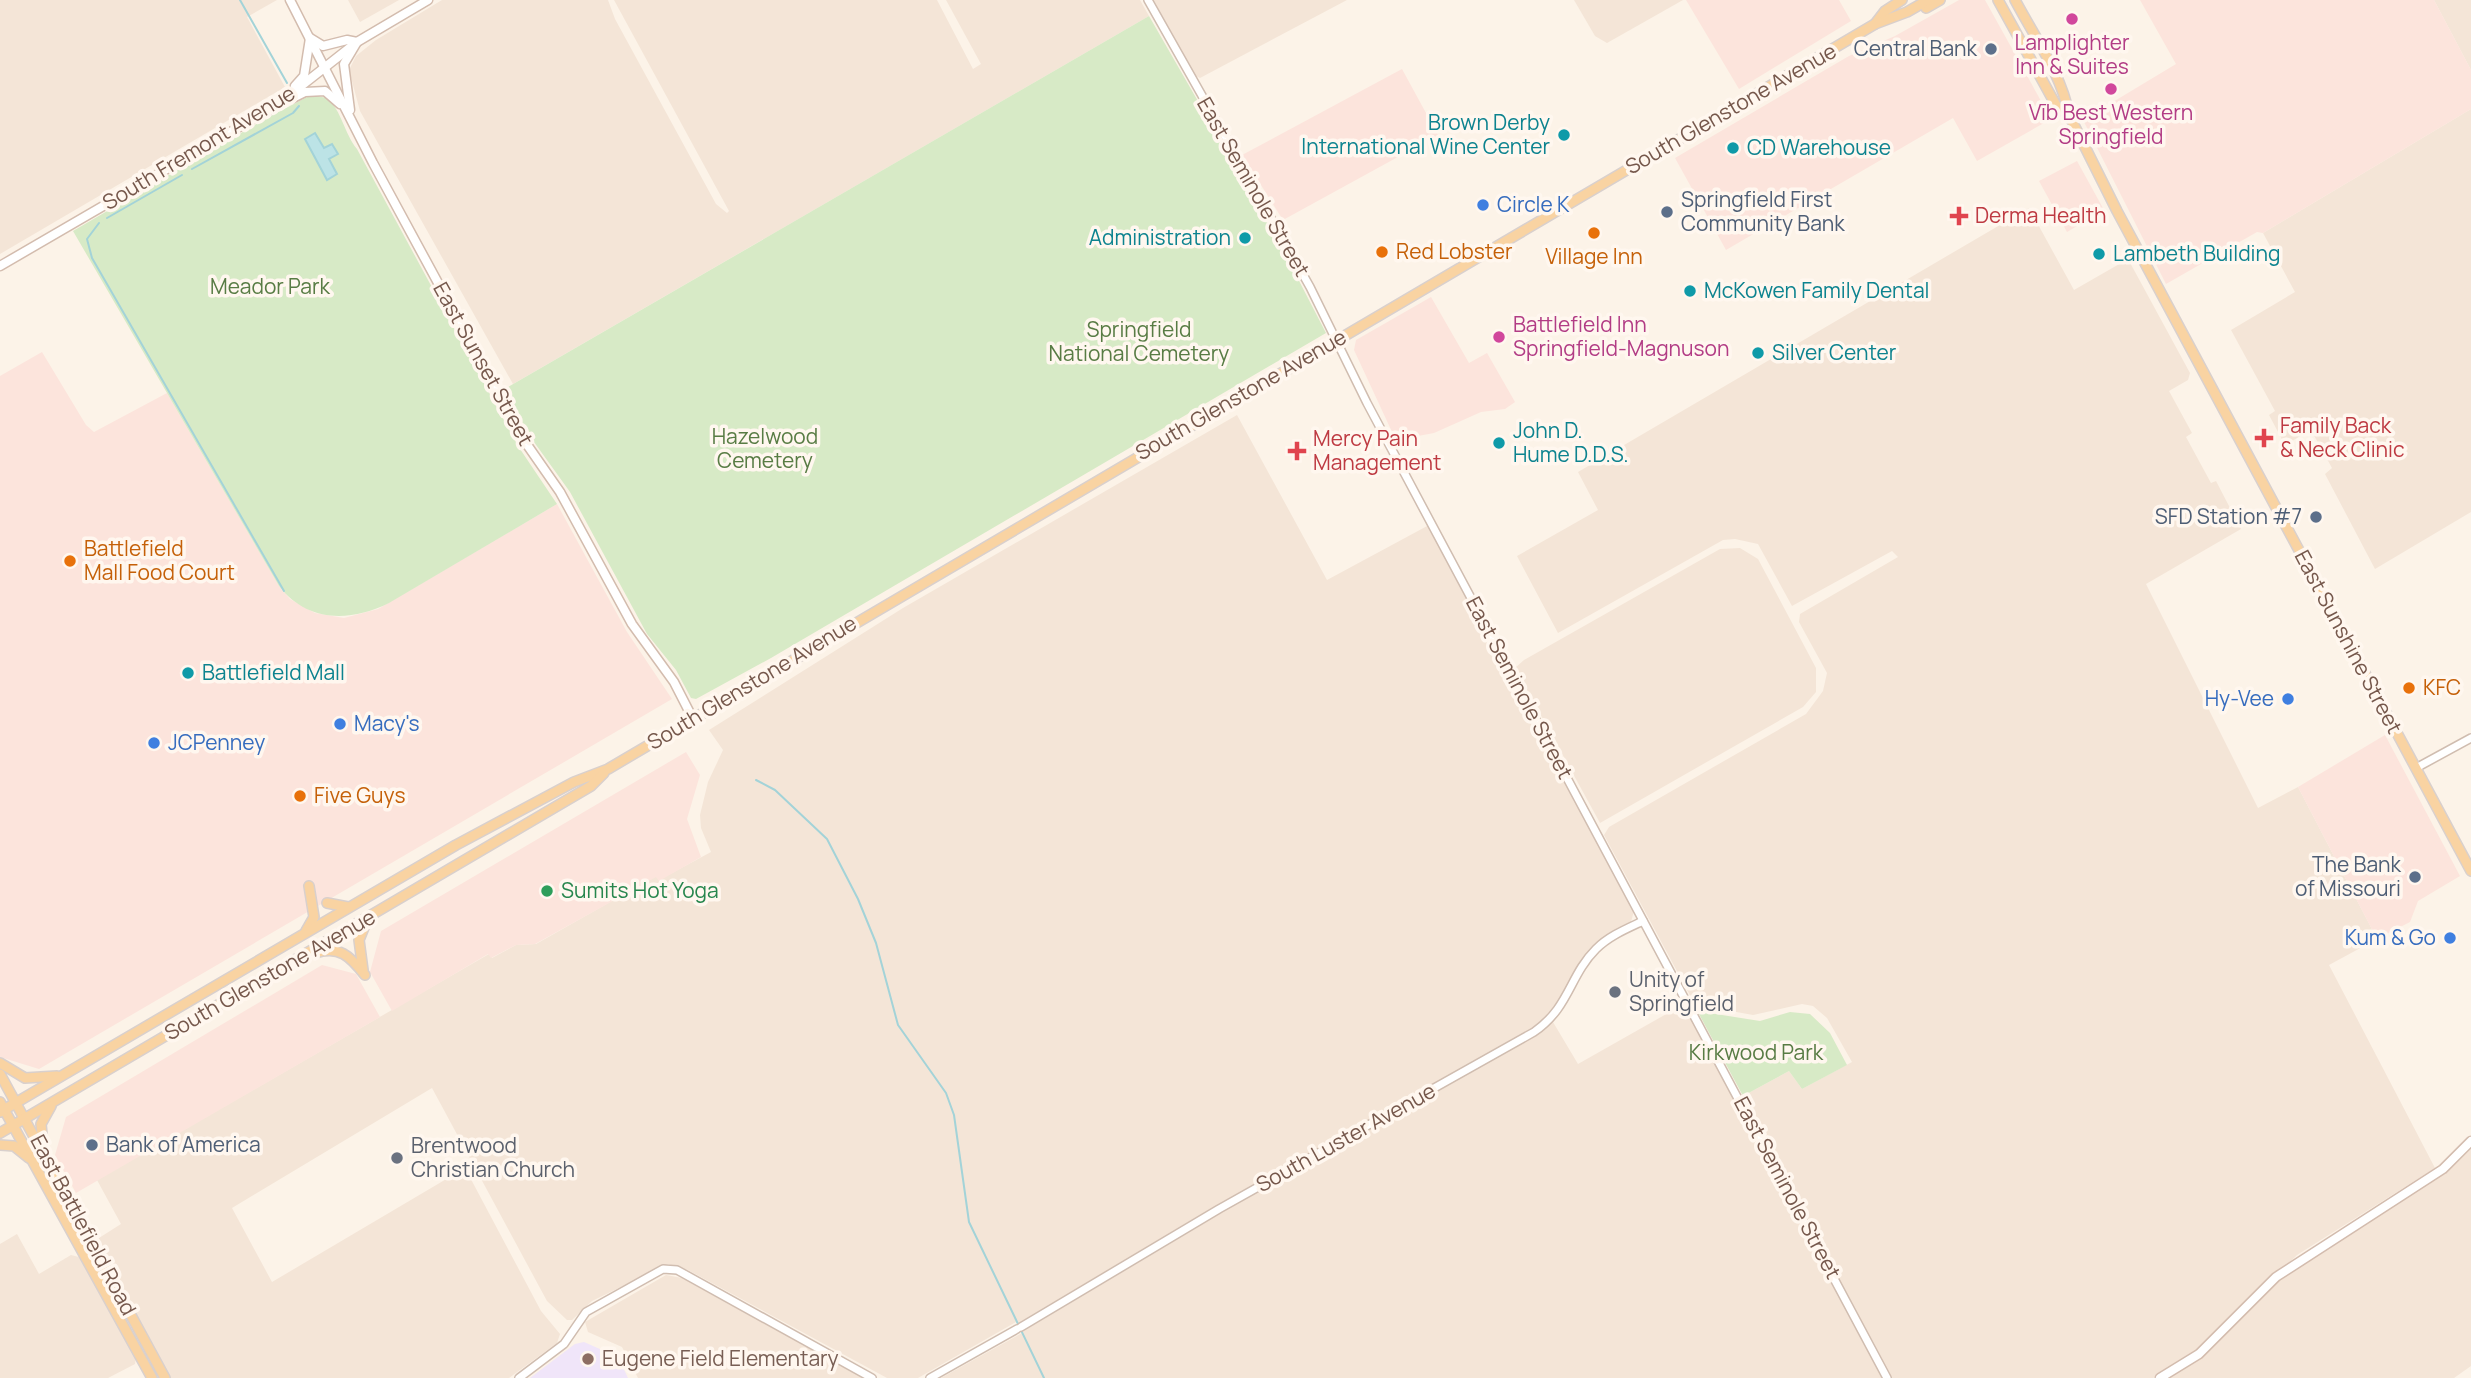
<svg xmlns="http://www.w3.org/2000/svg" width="2471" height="1378" viewBox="0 0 2471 1378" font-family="Manrope,sans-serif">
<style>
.residential{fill:#f4e5d7}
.commercial{fill:#fce4dc}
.education{fill:#f0e5f9}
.green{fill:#d7eac6}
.water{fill:#bce3e6;stroke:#a3d3d8;stroke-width:2}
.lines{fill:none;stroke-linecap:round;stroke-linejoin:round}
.stream{stroke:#a3d3d8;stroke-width:2}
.tertiary-casing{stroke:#d0bdb0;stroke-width:10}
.secondary-casing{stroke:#d3bcae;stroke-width:11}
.primary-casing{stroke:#d9d0cd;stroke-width:12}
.tertiary{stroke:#fff;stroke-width:7}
.secondary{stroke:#fff;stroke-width:8}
.primary{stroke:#f9d3a2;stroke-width:9}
.hotel-dot{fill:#d1479c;stroke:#fff7ef;stroke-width:2.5}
.service-dot{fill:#5c6f8a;stroke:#fff7ef;stroke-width:2.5}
.culture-dot{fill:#0f9aa8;stroke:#fff7ef;stroke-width:2.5}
.shop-dot{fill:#3f7fe0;stroke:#fff7ef;stroke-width:2.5}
.health-dot{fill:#e0444e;stroke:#fff7ef;stroke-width:2.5}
.food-dot{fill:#e8710a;stroke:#fff7ef;stroke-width:2.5}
.leisure-dot{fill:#2e9e5b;stroke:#fff7ef;stroke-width:2.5}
.worship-dot{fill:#6b7280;stroke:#fff7ef;stroke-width:2.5}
.education-dot{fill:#8d6e63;stroke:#fff7ef;stroke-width:2.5}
.labels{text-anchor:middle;stroke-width:7;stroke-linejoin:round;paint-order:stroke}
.hotel-label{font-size:21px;fill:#b23c85;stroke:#fff7ef}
.service-label{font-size:21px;fill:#4e5e75;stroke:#fff7ef;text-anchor:end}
.street-label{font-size:21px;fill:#76584c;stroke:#fff7ef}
.culture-label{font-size:21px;fill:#0d838f;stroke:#fff7ef;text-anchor:start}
.shop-label{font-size:21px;fill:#366cbe;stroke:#fff7ef;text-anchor:start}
.health-label{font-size:21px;fill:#be3a42;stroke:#fff7ef;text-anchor:start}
.food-label{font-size:21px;fill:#c56008;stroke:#fff7ef;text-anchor:start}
.park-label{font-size:21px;fill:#587c44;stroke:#fff7ef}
.leisure-label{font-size:21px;fill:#27864d;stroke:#fff7ef;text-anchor:start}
.worship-label{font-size:21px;fill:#5b616d;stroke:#fff7ef;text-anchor:start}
.education-label{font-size:21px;fill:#785e54;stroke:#fff7ef;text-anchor:start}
</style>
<rect width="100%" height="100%" fill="#fcf3e8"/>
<!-- residential -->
<g class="residential">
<path d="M0,0H277L247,17L285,87L0,254Z"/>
<path d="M348,0H399L360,22Z"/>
<path d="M442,0H608L615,19L716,204L727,213L729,211L614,0H937L973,69L981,64L946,0H1140L1149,16L513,384L360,111L349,70L356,56L376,40Z"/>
<path d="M1153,0H1347L1200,78L1194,75Z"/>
<path d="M1574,0H1683L1607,43L1595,36Z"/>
<path d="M2434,0H2471V70Z"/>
<path d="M2471,109V512L2375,569L2325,474L2332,468L2311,430L2285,445L2269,415L2275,411L2231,330L2295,292L2263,233Z"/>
<path d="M2029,208L2074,290L2128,259L2190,373L2188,380L2169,391L2192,433L2186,437L2211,483L2216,481L2241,529L2146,584L2258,808L2298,787L2377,939L2329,965L2435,1168L2297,1255L2193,1356L2153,1378H1889L1743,1096L1789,1071L1802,1089L1852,1062L1827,1018L1813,1006L1802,1004L1753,1015L1698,1005L1693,1001L1604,835L1609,827L1806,714L1823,691L1827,673L1799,622L1800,614L1898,557L1892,551L1792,606L1758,544L1735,539L1723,540L1558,633L1517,556L1598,510L1578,472Z"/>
<path d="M1237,415L1327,580L1429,525L1634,911L1631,922L1599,942L1550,1017L1578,1064L1684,1004L1882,1378H941L1022,1333L1016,1322L918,1378H887L688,1270L668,1264L592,1301L572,1320H567L547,1301L432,1088L232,1208L272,1282L465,1168L541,1311L560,1334L557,1343L509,1378H169L99,1247V1238L121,1224L97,1180L489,954L492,958L516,945L536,944L656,876L659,880L711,852L701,828L700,815L708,782L723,750L709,730L903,608Z"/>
<path d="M1740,548L1758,559L1816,668V692L1803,707L1600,823L1515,668L1524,660L1720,549Z"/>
<path d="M2471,1146V1366L2454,1378H2166L2204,1356L2282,1277Z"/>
<path d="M17,1234L39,1274L71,1255L83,1258L136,1357L135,1364L108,1378H0V1244Z"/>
<path d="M666,1275L682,1278L863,1378H638L622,1347L588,1332L585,1322Z"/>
</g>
<!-- commercial -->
<g class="commercial">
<path d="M1686,0H1839L1851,21L1739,89Z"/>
<path d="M1959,0H1985L2051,119L1977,161L1953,118L1726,250L1675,158L1849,56L1895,36Z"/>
<path d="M2140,0H2434L2471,70V109L2263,233L2257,232L2166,284L2083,120L2176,64Z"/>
<path d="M1402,69L1438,135L1283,220L1242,155Z"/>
<path d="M2077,161L2104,210L2067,232L2039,181Z"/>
<path d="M1431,297L1469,363L1487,353L1515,402L1505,409L1481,412L1434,433L1418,436L1393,434L1354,350L1356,340Z"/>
<path d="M42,352L86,425L94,432L167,393L279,586L290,599L315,613L344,618L378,609L557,504L627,632L672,699L39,1069L0,1057V376Z"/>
<path d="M2385,735L2460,876L2418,901L2410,922L2377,939L2298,787Z"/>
<path d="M686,752L700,775L687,819L701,857L659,881L656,877L535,944L516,945L491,958L488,954L392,1011L370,972L381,931Z"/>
<path d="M322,965L356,974L380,1017L76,1193L55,1155L66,1117Z"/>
</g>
<!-- education -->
<path class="education" d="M584,1342L618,1357L628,1378H530L575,1344Z"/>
<!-- green -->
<g class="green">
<path d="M1149,16L1280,244L1326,333L771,658L696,699L691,698L676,670L647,634L570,492L534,442L503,390Z"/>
<path d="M311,95L327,98C342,111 344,133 357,149L518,446L557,504L389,603C350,622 308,623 279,586L73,231L265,119Z"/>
<path d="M1703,1012L1760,1021L1790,1012L1810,1014L1830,1033L1847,1065L1802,1089L1789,1071L1743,1096L1699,1014Z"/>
</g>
<!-- water -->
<path class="water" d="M315,133L324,148L332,144L338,154L329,159L337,174L327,180L305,139Z"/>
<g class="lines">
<!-- stream -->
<g class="stream">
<path d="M240,0L287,83"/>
<path d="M192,169L293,113L299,106"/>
<path d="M107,218L182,175"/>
<path d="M99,223L87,239L92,258L284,591"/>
<path d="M756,780L775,790L827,839L858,899L876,943L898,1025L946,1093L954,1115L969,1222L1044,1378"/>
</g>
<defs>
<g id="tertiary">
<path d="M1148,0L1310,287L1367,403L1887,1378"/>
<path d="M2416,768L2471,738"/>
<path d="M1021,1327L1219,1209L1534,1032C1570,1007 1569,976 1596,949C1609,936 1626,929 1643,921"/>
<path d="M519,1378L564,1344L586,1312L663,1269L677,1270L872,1378"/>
<path d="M930,1378L1017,1329"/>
</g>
<g id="secondary">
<path d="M290,0L373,163L521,436L560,492L632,624L674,682L693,719"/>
<path d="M295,86L304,76L310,38L323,46L347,40L357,42L344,64L350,110"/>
<path d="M293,98L305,92L325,91L340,104"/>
<path d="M0,266L277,105L357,42L428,0"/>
<path d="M2160,1378L2199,1354L2276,1277L2443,1169L2471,1141"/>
</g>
<g id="primary">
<path d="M1998,0L2057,107L2069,115"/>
<path d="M2015,0C2034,36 2062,75 2069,115L2117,211L2471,871"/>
<path d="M1926,8L1940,0"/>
<path d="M1875,24L1885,11L1902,0"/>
<path d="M327,903L348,907"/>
<path d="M306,931L314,917L309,886"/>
<path d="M315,953C339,945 350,956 365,975"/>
<path d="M363,970L359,940L367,920"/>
<path d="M0,1063L25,1078L57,1076"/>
<path d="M0,1074L165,1378"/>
<path d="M0,1102L152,1378"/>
<path d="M0,1112L456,845L574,782L608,769L1875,24L1907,12L1928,0"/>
<path d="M0,1133L591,786L604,773"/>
<path d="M0,1145L14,1146L29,1158"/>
<path d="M43,1145L41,1124L51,1106"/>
</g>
</defs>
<!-- tertiary casing -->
<use href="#tertiary" class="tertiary-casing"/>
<!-- secondary casing -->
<use href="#secondary" class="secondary-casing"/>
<!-- primary casing -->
<use href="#primary" class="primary-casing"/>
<!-- tertiary -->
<use href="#tertiary" class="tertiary"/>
<!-- secondary -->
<use href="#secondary" class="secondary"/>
<!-- primary -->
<use href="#primary" class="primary"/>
</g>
<!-- markers -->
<g class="hotel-dot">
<circle cx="2072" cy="19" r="7"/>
<circle cx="2111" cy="89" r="7"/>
<circle cx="1499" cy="337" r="7"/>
</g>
<g class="service-dot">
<circle cx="1991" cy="49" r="7"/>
<circle cx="1667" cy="212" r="7"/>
<circle cx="2316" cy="517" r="7"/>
<circle cx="2415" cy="877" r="7"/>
<circle cx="92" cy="1145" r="7"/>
</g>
<g class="culture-dot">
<circle cx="1564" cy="135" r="7"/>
<circle cx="1733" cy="148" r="7"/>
<circle cx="1245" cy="238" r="7"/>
<circle cx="2099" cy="254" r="7"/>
<circle cx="1690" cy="291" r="7"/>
<circle cx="1758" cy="353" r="7"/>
<circle cx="1499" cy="443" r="7"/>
<circle cx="188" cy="673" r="7"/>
</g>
<g class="shop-dot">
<circle cx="1483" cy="205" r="7"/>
<circle cx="2288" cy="699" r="7"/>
<circle cx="340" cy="724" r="7"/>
<circle cx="154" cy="743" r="7"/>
<circle cx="2450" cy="938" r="7"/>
</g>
<g class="health-dot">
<path d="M1955.5 205.5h7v7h7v7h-7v7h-7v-7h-7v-7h7z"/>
<path d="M2260.5 427.5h7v7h7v7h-7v7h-7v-7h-7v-7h7z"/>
<path d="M1293.5 440.5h7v7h7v7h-7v7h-7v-7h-7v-7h7z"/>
</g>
<g class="food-dot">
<circle cx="1594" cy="233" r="7"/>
<circle cx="1382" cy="252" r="7"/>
<circle cx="70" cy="561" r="7"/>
<circle cx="2409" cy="688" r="7"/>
<circle cx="300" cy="796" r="7"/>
</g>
<circle class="leisure-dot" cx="547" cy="891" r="7"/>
<g class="worship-dot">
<circle cx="1615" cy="992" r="7"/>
<circle cx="397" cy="1158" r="7"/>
</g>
<circle class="education-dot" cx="588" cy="1359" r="7"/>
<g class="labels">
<!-- hotel labels -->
<g class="hotel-label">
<text x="2072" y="50">Lamplighter<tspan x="2072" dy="24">Inn &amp; Suites</tspan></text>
<text x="2111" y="120">Vīb Best Western<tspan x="2111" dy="24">Springfield</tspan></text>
<text x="1513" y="332" text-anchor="start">Battlefield Inn<tspan x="1513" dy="24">Springfield-Magnuson</tspan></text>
</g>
<!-- service labels -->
<g class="service-label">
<text x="1977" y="56">Central Bank</text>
<text x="1681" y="207" text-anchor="start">Springfield First<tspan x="1681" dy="24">Community Bank</tspan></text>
<text x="2302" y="524">SFD Station #7</text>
<text x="2401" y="872">The Bank<tspan x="2401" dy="24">of Missouri</tspan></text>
<text x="106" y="1152" text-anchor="start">Bank of America</text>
</g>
<!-- street labels -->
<g class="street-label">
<text transform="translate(1731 109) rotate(-30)" y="7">South Glenstone Avenue</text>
<text transform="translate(199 148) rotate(-31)" y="7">South Fremont Avenue</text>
<text transform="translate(1253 187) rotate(60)" y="7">East Seminole Street</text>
<text transform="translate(483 364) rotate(61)" y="7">East Sunset Street</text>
<text transform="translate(1241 395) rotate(-30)" y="7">South Glenstone Avenue</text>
<text transform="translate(2348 642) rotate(62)" y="7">East Sunshine Street</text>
<text transform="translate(752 683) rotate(-31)" y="7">South Glenstone Avenue</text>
<text transform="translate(1519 688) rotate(62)" y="7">East Seminole Street</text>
<text transform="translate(270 975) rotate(-30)" y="7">South Glenstone Avenue</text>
<text transform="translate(1346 1138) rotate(-29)" y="7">South Luster Avenue</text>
<text transform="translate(1787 1188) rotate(62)" y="7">East Seminole Street</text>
<text transform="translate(83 1225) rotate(62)" y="7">East Battlefield Road</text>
</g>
<!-- culture labels -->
<g class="culture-label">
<text x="1550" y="130" text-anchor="end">Brown Derby<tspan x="1550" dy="24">International Wine Center</tspan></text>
<text x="1747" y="155">CD Warehouse</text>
<text x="1231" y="245" text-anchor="end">Administration</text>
<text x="2113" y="261">Lambeth Building</text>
<text x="1704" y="298">McKowen Family Dental</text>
<text x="1772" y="360">Silver Center</text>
<text x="1513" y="438">John D.<tspan x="1513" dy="24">Hume D.D.S.</tspan></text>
<text x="202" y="680">Battlefield Mall</text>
</g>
<!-- shop labels -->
<g class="shop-label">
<text x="1497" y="212">Circle K</text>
<text x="2274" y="706" text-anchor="end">Hy-Vee</text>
<text x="354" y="731">Macy's</text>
<text x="168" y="750">JCPenney</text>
<text x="2436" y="945" text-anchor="end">Kum &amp; Go</text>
</g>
<!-- health labels -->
<g class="health-label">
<text x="1975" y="223">Derma Health</text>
<text x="2280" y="433">Family Back<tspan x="2280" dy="24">&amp; Neck Clinic</tspan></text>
<text x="1313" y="446">Mercy Pain<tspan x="1313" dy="24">Management</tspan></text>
</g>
<!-- food labels -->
<g class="food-label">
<text x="1396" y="259">Red Lobster</text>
<text x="1594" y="264" text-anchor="middle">Village Inn</text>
<text x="84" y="556">Battlefield<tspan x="84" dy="24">Mall Food Court</tspan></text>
<text x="2423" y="695">KFC</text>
<text x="314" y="803">Five Guys</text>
</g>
<!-- park labels -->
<g class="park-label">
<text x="270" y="294">Meador Park</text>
<text x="1139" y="337">Springfield<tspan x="1139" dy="24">National Cemetery</tspan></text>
<text x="765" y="444">Hazelwood<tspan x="765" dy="24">Cemetery</tspan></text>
<text x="1756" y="1060">Kirkwood Park</text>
</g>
<!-- leisure labels -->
<g class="leisure-label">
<text x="561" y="898">Sumits Hot Yoga</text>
</g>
<!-- worship labels -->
<g class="worship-label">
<text x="1629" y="987">Unity of<tspan x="1629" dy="24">Springfield</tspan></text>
<text x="411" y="1153">Brentwood<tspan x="411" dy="24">Christian Church</tspan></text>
</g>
<!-- education labels -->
<g class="education-label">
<text x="602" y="1366">Eugene Field Elementary</text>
</g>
</g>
</svg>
